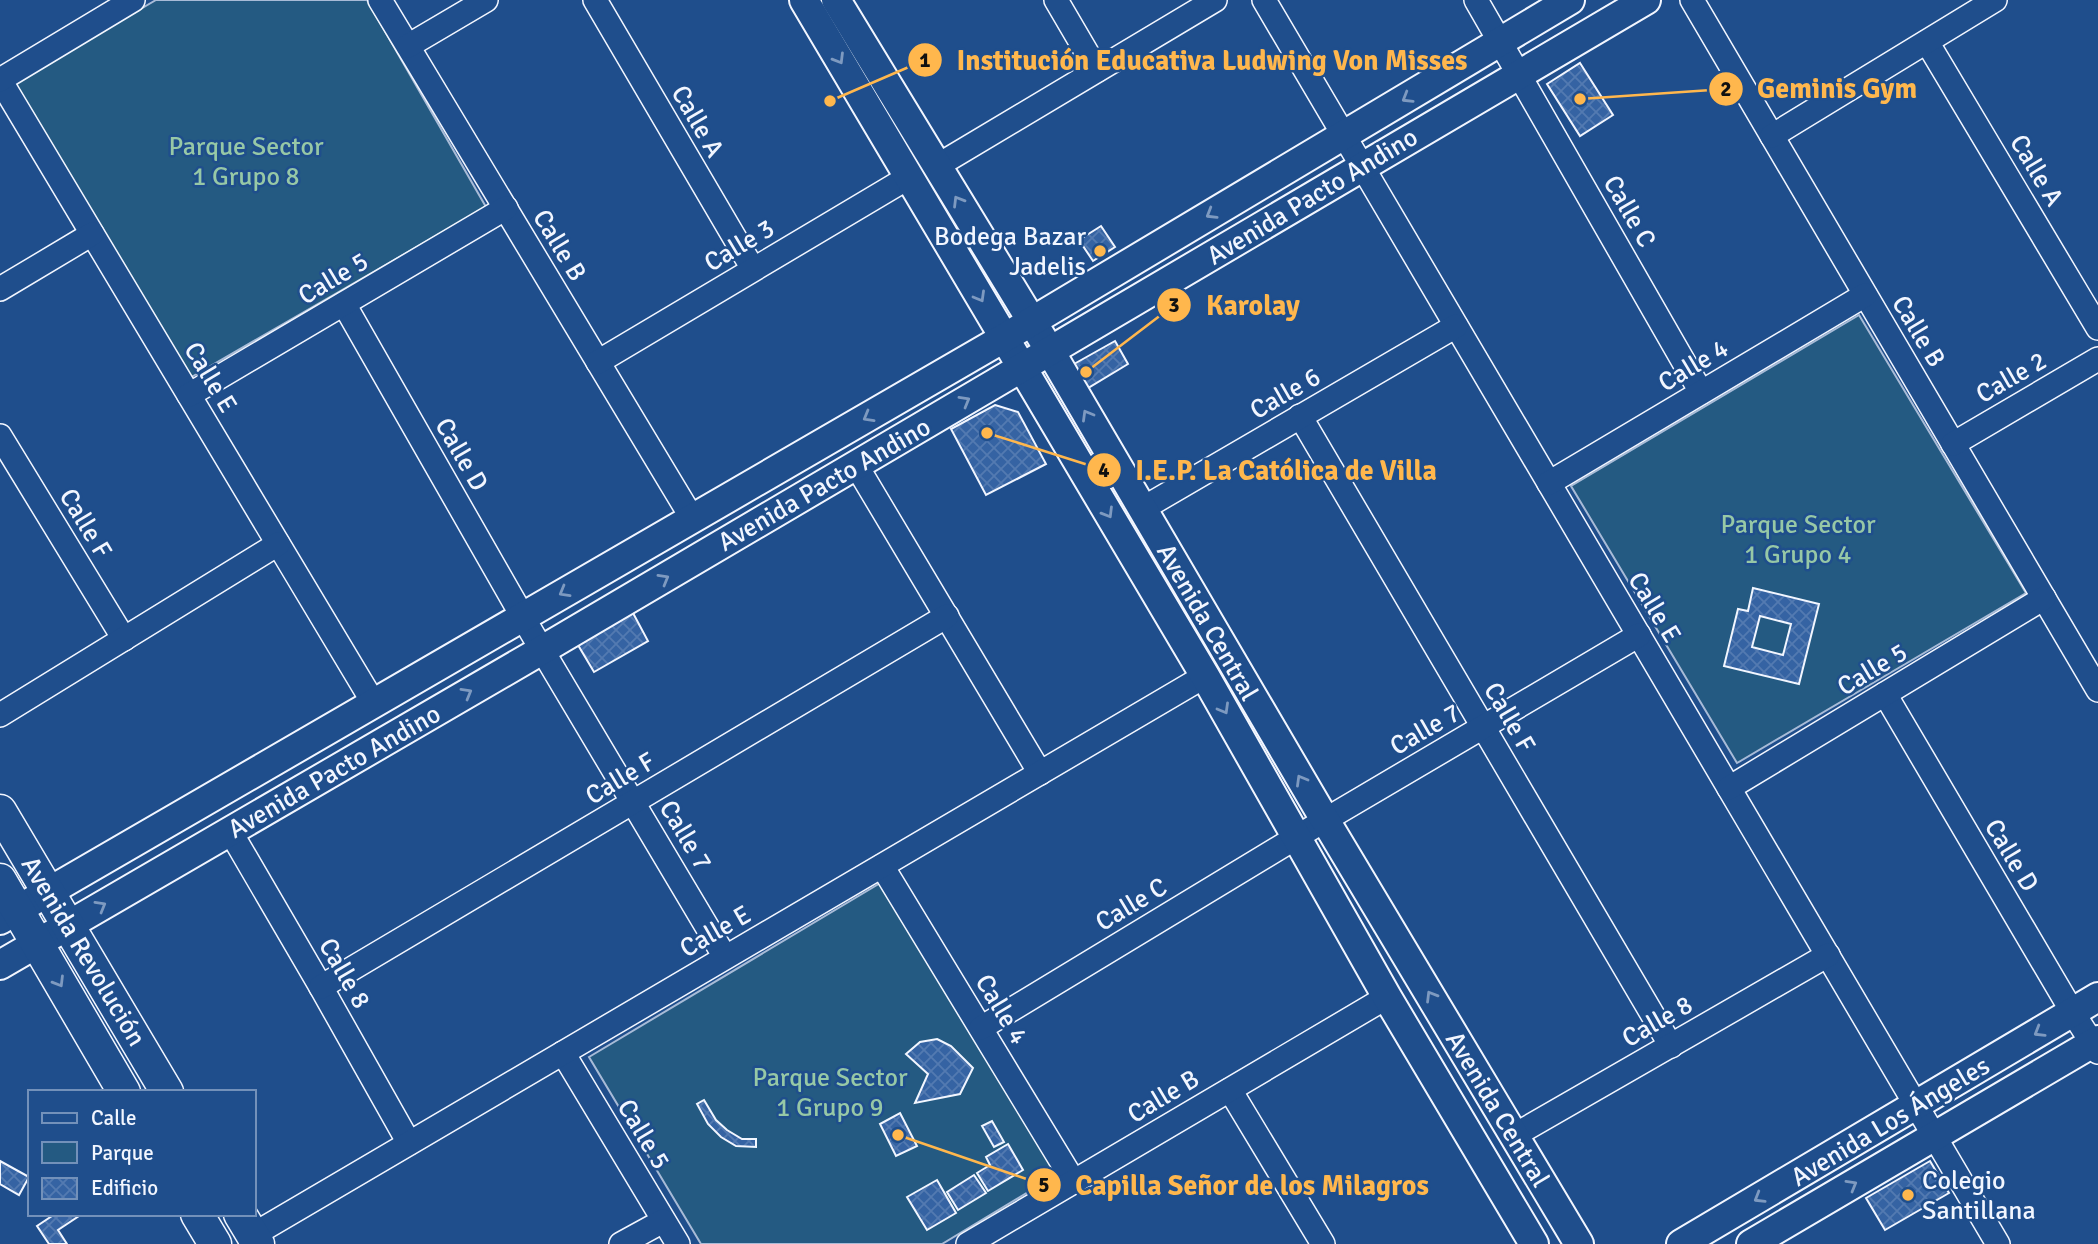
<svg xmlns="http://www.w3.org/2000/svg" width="2098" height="1244" viewBox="0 0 2098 1244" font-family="Signika,sans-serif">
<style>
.green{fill:#245a82;stroke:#a8bbd7;stroke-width:2}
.building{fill:url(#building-cross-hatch);stroke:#f2f6ff;stroke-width:2;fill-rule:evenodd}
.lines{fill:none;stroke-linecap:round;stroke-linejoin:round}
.minor-casing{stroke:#f2f6ff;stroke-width:26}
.tertiary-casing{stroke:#f2f6ff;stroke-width:32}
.secondary-casing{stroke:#f2f6ff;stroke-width:35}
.minor{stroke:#1f4e8c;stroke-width:23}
.tertiary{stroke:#1f4e8c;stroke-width:28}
.secondary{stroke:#1f4e8c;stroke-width:32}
.oneway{stroke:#7e9ac0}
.poi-dot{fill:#ffb74d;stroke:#1f4e8c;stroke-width:2.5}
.labels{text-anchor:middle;stroke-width:5;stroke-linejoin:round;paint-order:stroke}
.street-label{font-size:26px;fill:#f2f6ff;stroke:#1f4e8c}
.park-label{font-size:26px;fill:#97c8a6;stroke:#1f4e8c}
.poi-label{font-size:26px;fill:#f2f6ff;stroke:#1f4e8c;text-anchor:end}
.leader{fill:none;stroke:#ffb74d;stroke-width:2.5}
.callout-dot{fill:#ffb74d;stroke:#1f4e8c;stroke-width:2.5}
.mark-label{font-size:21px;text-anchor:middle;font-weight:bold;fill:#111}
.callout-label{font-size:28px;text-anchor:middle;font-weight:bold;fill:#ffb74d;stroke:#1f4e8c;stroke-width:5;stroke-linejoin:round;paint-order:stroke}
</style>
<defs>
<pattern id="building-cross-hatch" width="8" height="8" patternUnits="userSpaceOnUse" patternTransform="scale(1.75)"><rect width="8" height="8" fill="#3563a3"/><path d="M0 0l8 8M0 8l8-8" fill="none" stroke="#537ab1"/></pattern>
</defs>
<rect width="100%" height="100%" fill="#1f4e8c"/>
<!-- green -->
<g class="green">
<path d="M156,0H367L486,207L188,379L15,83Z"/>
<path d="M1859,315L2026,593L1737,763L1571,486Z"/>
<path d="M882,882L1058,1174L942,1244H701L589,1057Z"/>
</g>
<!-- building -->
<g class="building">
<path d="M1580,63L1613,115L1580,136L1547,84Z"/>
<path d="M1101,226L1115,247L1093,261L1079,240Z"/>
<path d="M1115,341L1128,364L1088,388L1074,364Z"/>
<path d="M995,405L1018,412L1046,464L986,495L951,429Z"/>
<path d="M1753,588L1819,604L1799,684L1724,666L1738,609L1748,611ZM1760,616L1791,624L1783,655L1752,647Z"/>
<path d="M633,613L648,641L594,672L578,645Z"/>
<path d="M937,1039L951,1046L973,1068L960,1094L915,1103L928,1074L906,1054L920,1042Z"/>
<path d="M704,1100L716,1120L727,1130L742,1139H756V1147L736,1146L721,1137L708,1124L697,1104Z"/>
<path d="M900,1113L917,1146L896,1156L880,1124Z"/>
<path d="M992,1121L1004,1142L994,1147L982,1126Z"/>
<path d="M1008,1144L1023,1170L988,1191L977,1173L990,1165L986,1157Z"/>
<path d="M0,1161L29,1177L19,1195L0,1184Z"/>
<path d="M1930,1161L1949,1193L1885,1230L1866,1198Z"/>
<path d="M974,1175L986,1193L958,1210L947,1192Z"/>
<path d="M937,1180L956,1213L927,1230L907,1197Z"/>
<path d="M55,1214H82L58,1230L67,1244H49L37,1226Z"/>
</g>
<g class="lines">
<defs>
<g id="minor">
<path d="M380,0L692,518"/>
<path d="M595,0L753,269"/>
<path d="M1056,0L1097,70"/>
<path d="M1264,0L1998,1244"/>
<path d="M1476,0L1701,392"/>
<path d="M1692,0L2098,690"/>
<path d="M1927,42L2098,328"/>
<path d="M408,46L486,0"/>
<path d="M0,80L373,702"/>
<path d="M0,80L133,0"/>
<path d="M1772,136L1995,0"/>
<path d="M937,166L1215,0"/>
<path d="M0,289L92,234"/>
<path d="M344,304L532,633L725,957"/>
<path d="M598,362L909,177"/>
<path d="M189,395L506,208"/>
<path d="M1300,416L1671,1046"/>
<path d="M0,436L124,639"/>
<path d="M1953,444L2098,359"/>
<path d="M856,465L1040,773"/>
<path d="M1549,483L1865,295"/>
<path d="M1142,509L1456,326"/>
<path d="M1885,694L2073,1013L2098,1052"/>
<path d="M0,715L278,544"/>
<path d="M1729,788L2044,598"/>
<path d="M230,831L321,987L409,1143"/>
<path d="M882,866L1074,1182"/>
<path d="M321,987L947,616"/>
<path d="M981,1028L1325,820L1639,635"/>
<path d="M563,1053L678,1244"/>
<path d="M1230,1090L1323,1244"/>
<path d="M1515,1135L1828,955"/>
<path d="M253,1235L1205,676"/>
<path d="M621,1244L663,1221"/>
<path d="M968,1244L1387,997"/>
</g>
<g id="tertiary">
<path d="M804,0L1205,676L1387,997L1534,1244"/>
<path d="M836,0L1050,351L1325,820L1579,1244"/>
<path d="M0,920L1004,338L1570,0"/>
<path d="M0,965L542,650L1646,0"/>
<path d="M1681,1244L2098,997"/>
<path d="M1751,1244L2098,1040"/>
</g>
<g id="secondary">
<path d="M0,811L167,1092"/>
<path d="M0,880L124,1092"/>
<path d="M197,1214L215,1244"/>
<path d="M240,1214L258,1244"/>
</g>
</defs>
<!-- minor casing -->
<use href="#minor" class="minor-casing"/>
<!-- tertiary casing -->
<use href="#tertiary" class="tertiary-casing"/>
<!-- secondary casing -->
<use href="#secondary" class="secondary-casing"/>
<!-- minor -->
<use href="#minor" class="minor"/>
<!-- tertiary -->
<use href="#tertiary" class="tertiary"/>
<!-- secondary -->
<use href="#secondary" class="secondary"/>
</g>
<!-- one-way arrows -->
<defs><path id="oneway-chevron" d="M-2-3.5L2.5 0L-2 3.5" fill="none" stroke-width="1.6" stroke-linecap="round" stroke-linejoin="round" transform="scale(1.75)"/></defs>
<g class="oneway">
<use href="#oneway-chevron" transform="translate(839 59) rotate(59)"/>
<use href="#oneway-chevron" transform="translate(1407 98) rotate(149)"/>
<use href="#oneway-chevron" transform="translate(958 201) rotate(-121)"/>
<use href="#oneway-chevron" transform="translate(1211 214) rotate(149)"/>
<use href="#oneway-chevron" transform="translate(980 297) rotate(60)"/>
<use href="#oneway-chevron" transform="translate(965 401) rotate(-30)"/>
<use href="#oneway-chevron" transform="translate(1087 415) rotate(-120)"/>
<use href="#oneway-chevron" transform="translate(868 417) rotate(150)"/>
<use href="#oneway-chevron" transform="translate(1108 513) rotate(59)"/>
<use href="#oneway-chevron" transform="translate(664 579) rotate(-30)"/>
<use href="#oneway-chevron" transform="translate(564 592) rotate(150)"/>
<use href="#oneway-chevron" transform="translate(467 693) rotate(-30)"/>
<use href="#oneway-chevron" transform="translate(1224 709) rotate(60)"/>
<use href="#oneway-chevron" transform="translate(1301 780) rotate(-120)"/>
<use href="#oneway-chevron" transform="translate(101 906) rotate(-30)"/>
<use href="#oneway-chevron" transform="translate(59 982) rotate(59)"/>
<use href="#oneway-chevron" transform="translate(1431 996) rotate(-121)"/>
<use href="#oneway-chevron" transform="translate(2039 1032) rotate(149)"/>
<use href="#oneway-chevron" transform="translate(1852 1185) rotate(-30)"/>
<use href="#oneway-chevron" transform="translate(1759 1198) rotate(149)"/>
</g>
<!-- markers -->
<g class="poi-dot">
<circle cx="1100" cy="251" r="7"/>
<circle cx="1908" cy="1195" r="7"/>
</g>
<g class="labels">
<!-- street labels -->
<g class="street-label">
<text transform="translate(698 121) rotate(60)" y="9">Calle A</text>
<text transform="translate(2037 170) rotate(59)" y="9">Calle A</text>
<text transform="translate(1312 196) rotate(-31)" y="9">Avenida Pacto Andino</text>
<text transform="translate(1630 211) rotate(60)" y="9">Calle C</text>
<text transform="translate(560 245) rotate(59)" y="9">Calle B</text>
<text transform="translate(739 245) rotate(-31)" y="9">Calle 3</text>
<text transform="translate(333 278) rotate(-31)" y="9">Calle 5</text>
<text transform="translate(1919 331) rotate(59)" y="9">Calle B</text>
<text transform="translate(1693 365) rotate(-31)" y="9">Calle 4</text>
<text transform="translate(211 377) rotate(59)" y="9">Calle E</text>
<text transform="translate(2011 377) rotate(-30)" y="9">Calle 2</text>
<text transform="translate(1285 393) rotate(-30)" y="9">Calle 6</text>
<text transform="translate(462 454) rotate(60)" y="9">Calle D</text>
<text transform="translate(824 484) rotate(-30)" y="9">Avenida Pacto Andino</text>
<text transform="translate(86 523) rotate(59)" y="9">Calle F</text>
<text transform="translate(1655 607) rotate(59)" y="9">Calle E</text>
<text transform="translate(1208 622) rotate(60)" y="9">Avenida Central</text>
<text transform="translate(1872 669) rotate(-31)" y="9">Calle 5</text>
<text transform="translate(1510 717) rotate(60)" y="9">Calle F</text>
<text transform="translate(1425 729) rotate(-30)" y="9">Calle 7</text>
<text transform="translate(334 771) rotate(-30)" y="9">Avenida Pacto Andino</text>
<text transform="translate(620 778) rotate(-31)" y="9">Calle F</text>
<text transform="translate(686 835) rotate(59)" y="9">Calle 7</text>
<text transform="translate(2012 855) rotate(59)" y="9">Calle D</text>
<text transform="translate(1131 904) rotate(-31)" y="9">Calle C</text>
<text transform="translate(715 931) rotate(-30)" y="9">Calle E</text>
<text transform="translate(84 951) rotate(59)" y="9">Avenida Revolución</text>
<text transform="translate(345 973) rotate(60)" y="9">Calle 8</text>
<text transform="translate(1002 1009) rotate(59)" y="9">Calle 4</text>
<text transform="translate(1657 1021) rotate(-30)" y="9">Calle 8</text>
<text transform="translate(1163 1096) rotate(-31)" y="9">Calle B</text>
<text transform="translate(1498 1109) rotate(59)" y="9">Avenida Central</text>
<text transform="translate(1890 1121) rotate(-31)" y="9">Avenida Los Ángeles</text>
<text transform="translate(644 1134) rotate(59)" y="9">Calle 5</text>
</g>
<!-- park labels -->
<g class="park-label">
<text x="246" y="155">Parque Sector<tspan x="246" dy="30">1 Grupo 8</tspan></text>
<text x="1798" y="533">Parque Sector<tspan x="1798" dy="30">1 Grupo 4</tspan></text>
<text x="830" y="1086">Parque Sector<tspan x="830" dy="30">1 Grupo 9</tspan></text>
</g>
<!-- poi labels -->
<g class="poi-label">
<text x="1086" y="245">Bodega Bazar<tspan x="1086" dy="30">Jadelis</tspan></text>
<text x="1922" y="1189" text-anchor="start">Colegio<tspan x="1922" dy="30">Santillana</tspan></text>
</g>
</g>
<!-- callouts -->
<path class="leader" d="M830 101L925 60M1580 99L1726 89M1086 372L1174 305M987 433L1104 470M898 1135L1044 1185"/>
<g class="callout-dot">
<circle cx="830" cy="101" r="7"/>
<circle cx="1580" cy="99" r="7"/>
<circle cx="1086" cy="372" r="7"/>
<circle cx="987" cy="433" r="7"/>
<circle cx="898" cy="1135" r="7"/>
<circle cx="925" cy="60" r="18"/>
<circle cx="1726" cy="89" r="18"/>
<circle cx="1174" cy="305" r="18"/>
<circle cx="1104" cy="470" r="18"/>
<circle cx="1044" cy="1185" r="18"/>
</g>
<g class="mark-label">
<text x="925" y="67">1</text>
<text x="1726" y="96">2</text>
<text x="1174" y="312">3</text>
<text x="1104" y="477">4</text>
<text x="1044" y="1192">5</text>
</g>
<g class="callout-label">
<text x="1212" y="70">Institución Educativa Ludwing Von Misses</text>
<text x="1837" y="98">Geminis Gym</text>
<text x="1253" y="315">Karolay</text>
<text x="1286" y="480">I.E.P. La Católica de Villa</text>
<text x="1252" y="1195">Capilla Señor de los Milagros</text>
</g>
<!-- legend -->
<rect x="28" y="1090" width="228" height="126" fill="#1f4e8c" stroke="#7391ba" stroke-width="2"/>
<rect x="42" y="1113" width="35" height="10" fill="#1f4e8c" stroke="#7391ba" stroke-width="2"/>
<text x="91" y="1125" font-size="21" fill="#f2f6ff">Calle</text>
<rect x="42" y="1142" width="35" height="21" fill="#245a82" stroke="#7391ba" stroke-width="2"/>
<text x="91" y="1160" font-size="21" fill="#f2f6ff">Parque</text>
<rect x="42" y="1178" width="35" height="21" fill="url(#building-cross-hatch)" stroke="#7391ba" stroke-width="2"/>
<text x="91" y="1195" font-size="21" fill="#f2f6ff">Edificio</text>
</svg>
